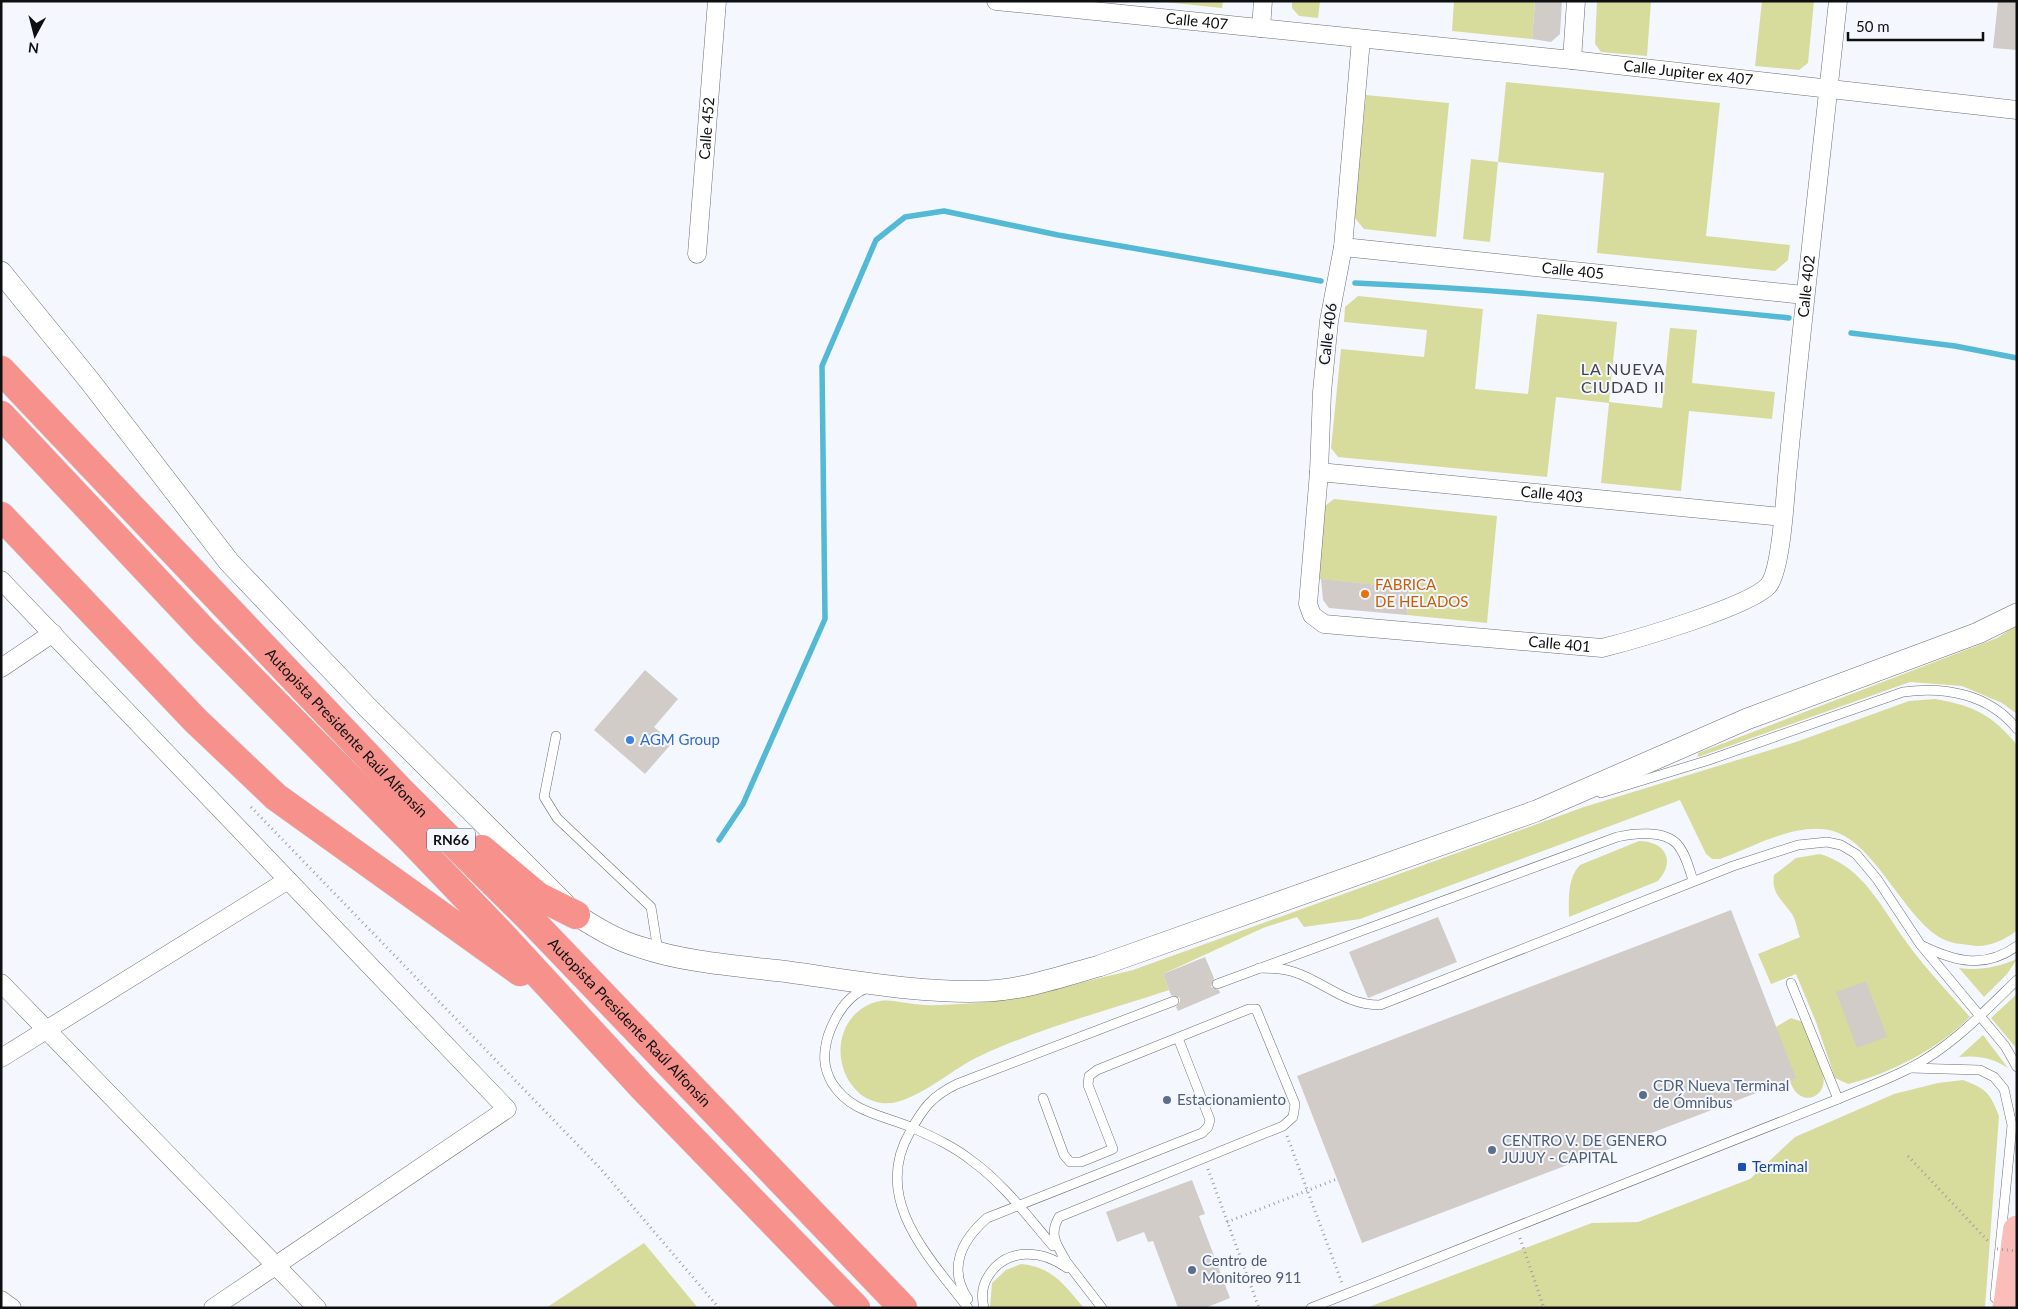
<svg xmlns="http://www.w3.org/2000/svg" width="2018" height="1309" viewBox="0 0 2018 1309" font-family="Lato,sans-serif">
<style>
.green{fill:#d7dc9c}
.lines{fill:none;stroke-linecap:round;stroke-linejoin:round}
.stream{stroke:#53b9d5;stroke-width:5.5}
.building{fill:#d2ccc8}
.service-casing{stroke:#6c6e73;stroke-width:10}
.minor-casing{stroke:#6c6e73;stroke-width:19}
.tertiary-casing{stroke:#6c6e73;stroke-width:22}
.primary-casing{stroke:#d4d4d4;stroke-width:29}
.motorway-casing{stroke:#d4d4d4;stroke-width:29}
.path{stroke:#9e9fa4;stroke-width:3;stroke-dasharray:1 4;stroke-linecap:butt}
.service{stroke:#fff;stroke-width:9}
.minor{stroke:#fff;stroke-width:18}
.tertiary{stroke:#fff;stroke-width:21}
.primary{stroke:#fabdb9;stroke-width:28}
.motorway{stroke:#f6918b;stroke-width:28}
.path-bridge{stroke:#9e9fa4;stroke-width:3;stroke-dasharray:1 4;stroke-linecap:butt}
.food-dot{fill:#e8710a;stroke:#f5f7fe;stroke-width:2}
.shop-dot{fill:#3f7fe0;stroke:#f5f7fe;stroke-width:2}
.service-dot{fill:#5c6f8a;stroke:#f5f7fe;stroke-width:2}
.transit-dot{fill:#1a4fb4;stroke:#f5f7fe;stroke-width:2}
.labels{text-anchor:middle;stroke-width:4;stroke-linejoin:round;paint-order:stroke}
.shield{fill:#f5f7fe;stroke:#535558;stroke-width:1}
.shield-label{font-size:14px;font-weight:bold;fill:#0e0f11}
.street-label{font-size:15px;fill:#0e0f11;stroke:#f5f7fe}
.food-label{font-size:15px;fill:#c56008;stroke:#f5f7fe;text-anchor:start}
.shop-label{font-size:15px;fill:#366cbe;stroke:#f5f7fe;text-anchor:start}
.service-label{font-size:15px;fill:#4e5e75;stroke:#f5f7fe;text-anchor:start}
.transit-label{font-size:15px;fill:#164399;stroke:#f5f7fe;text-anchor:start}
.neighbourhood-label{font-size:16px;letter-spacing:1px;fill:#414348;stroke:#f5f7fe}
</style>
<rect width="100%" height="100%" fill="#f5f7fe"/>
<!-- green -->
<g class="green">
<path d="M1155,1H1223L1222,8Z"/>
<path d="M1292,1H1320L1318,18L1299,16L1292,8Z"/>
<path d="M1454,1H1535L1532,39L1452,31Z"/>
<path d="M1597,1H1651L1647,56L1601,52L1595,44Z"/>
<path d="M1762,1H1814L1808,63L1799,70L1755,66Z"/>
<path d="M1506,82L1720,103L1706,236L1790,245L1788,260L1775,271L1597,253L1604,173L1498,162L1490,242L1463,239L1471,159L1498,162Z"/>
<path d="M1366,95L1449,103L1436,237L1364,229L1354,217Z"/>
<path d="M1358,296L1483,309L1475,389L1528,394L1537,314L1617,322L1609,402L1662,408L1670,328L1697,330L1692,383L1775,392L1772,419L1689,411L1681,491L1601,483L1609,403L1556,397L1547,477L1338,457L1331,448L1341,349L1424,357L1427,330L1344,322L1345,307Z"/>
<path d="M1334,499L1497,516L1487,623L1407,615L1409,588L1318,579L1325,506Z"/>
<path d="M2017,625V714L2002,703L1962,686L1910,682L1698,757V753L1997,638Z"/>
<path d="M1935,699C1972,705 1993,715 2017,745V930C2008,939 1988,947 1976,946C1963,944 1950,944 1939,937C1901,913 1873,839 1829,830C1794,823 1753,847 1720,859H1712L1706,854L1680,800L1360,919L1304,927L1297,917L1263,928L1163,974L1169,990C1106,1011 1040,1028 980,1056C952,1069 928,1093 897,1102C883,1106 866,1101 856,1090C833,1066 835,1023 866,1006C883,996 897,1002 914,1004C929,1006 944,1005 959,1004C1019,1002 1075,983 1133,970L1584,807L1796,742L1909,701Z"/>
<path d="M1639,841C1664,841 1677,860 1658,881L1569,917C1569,899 1567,879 1580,865Z"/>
<path d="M1820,854C1864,867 1882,909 1907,943C1926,969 1949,993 1970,1017C1939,1048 1890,1074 1848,1084L1835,1078L1816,1022L1796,974L1771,984L1758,954L1800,937C1797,930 1796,920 1792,914C1782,900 1771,893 1774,875L1796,858Z"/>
<path d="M2017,959L2007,974L1984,997L1959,968C1980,971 1997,967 2017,959Z"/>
<path d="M2017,994V1049L1991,1018Z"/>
<path d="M1791,1018L1803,1022L1823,1075C1828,1096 1804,1107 1793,1088C1783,1070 1781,1046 1776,1027Z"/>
<path d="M1983,1035L2008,1068C1992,1058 1979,1055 1959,1057Z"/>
<path d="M1963,1080C1987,1089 1990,1093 1999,1116L1985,1308H1366L1592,1223L1638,1222L1750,1179L1795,1137L1894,1094L1938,1083Z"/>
<path d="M644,1243L698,1308H546Z"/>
<path d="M1021,1264C1053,1267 1064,1285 1084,1308H990L992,1283L1006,1270Z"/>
</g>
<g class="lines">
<!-- stream -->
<g class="stream">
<path d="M1355,283C1500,289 1645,303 1789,318"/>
<path d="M1851,333L1955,346L2017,358"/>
<path d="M719,840L743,804L825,619L822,366L876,240L905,217L944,211L1058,235L1321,281"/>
</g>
</g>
<!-- building -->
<g class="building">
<path d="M1535,1H1562L1560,34L1551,42L1532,39Z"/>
<path d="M1998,1H2017V50L1993,48Z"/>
<path d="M1321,579L1409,588L1407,615L1329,608L1323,600Z"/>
<path d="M645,670L678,699L654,727L672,743L645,774L594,730Z"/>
<path d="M1731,910L1796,1078L1362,1243L1297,1076Z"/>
<path d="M1438,917L1457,962L1368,998L1349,952Z"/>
<path d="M1205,957L1214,978L1211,987L1219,990L1220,993L1178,1011L1176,1007L1180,1002V998L1171,995L1163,974Z"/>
<path d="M1866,981L1887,1037L1857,1048L1836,992Z"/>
<path d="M1192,1180L1205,1214L1199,1216L1230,1298L1205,1308H1178L1153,1241L1148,1242L1144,1232L1117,1242L1106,1212Z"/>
</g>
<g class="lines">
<defs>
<g id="service">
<path d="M556,736L544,797L557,818L651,907L658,951"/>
<path d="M1601,793L1709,760L1903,692C1945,686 1989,694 2017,729"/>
<path d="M1923,946C1956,962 1985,969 2017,946"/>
<path d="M1259,968C1271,968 1282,968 1294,972C1325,982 1344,1005 1380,1005L1733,866L1798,845L1827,842L1841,845L1856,854L1877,879L1920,944L2005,1046L2017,1067"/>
<path d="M1791,983L1838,1099"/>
<path d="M1217,984L1617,837C1634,833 1664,830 1677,844C1686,854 1689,869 1693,880"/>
<path d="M867,988C846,996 835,1016 828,1036C823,1054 823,1067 832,1083C851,1113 883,1115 913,1128C933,1137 955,1147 972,1161C1003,1183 1028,1217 1053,1246"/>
<path d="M1910,1068L1980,1070L1994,1077L2004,1089L2012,1125L1995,1298"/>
<path d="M1043,1098L1064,1155L1070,1162H1081L1113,1149L1088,1085L1089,1076L1097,1070L1249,1009H1256L1295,1104L1293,1117L1283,1126L1059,1217C1049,1234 1056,1244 1065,1259"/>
<path d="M1062,1256L1102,1308"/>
<path d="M968,1299C947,1268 962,1240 987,1218L1202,1133L1208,1127L1210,1120L1178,1038"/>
<path d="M968,1308C929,1257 871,1199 910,1132C923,1108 932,1096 957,1084L1174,1001"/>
<path d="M984,1308C981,1296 982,1285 989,1275C1007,1247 1043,1250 1067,1268"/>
<path d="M1311,1308L1838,1099C1862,1089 1887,1080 1910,1068C1951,1047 1984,1012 2017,980"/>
</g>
<g id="minor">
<path id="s1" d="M996,1L1572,60L2017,110"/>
<path d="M1261,28L1263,1"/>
<path id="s2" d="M1361,39L1343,247L1329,321L1322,392L1319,472L1308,604L1312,615L1324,624L1602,648C1634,640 1748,607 1768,586C1781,572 1785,499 1787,477C1802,318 1821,160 1838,1"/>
<path d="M1572,60L1576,1"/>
<path id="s3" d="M1343,247L1804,295"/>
<path id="s4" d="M697,254L717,1"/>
<path id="s5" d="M1319,472L1783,517"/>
<path d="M1,580L507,1109L213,1308"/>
<path d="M1,668L53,633"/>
<path d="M1,983L317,1308"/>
<path d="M1,1058L288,880"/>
<path d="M1,1300L12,1308"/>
</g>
<path id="tertiary" d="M1,272L89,380L229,562L368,708L576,915C597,928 616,940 640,947C687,963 740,966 789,972C854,981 923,994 989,991C1026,989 1063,976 1099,966L1536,811L1747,719L1978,633L2017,614"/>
<path id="primary" d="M2007,1308L2017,1230"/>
<g id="motorway">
<path id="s6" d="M1,370L400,790L531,920L903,1308"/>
<path d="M1,415L204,631L411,840L502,935L643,1088L856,1308"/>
<path d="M1,516L195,720L276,797L520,972"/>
<path d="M482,849L538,896L576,915"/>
</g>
</defs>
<!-- service casing -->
<use href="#service" class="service-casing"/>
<!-- minor casing -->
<use href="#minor" class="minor-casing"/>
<!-- tertiary casing -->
<use href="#tertiary" class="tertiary-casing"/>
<!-- primary casing -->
<use href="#primary" class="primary-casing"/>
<!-- motorway casing -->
<use href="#motorway" class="motorway-casing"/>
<!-- path -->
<g class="path">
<path d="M251,807L600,1168L719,1308"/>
<path d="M1287,1136L1342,1283"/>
<path d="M1908,1156L1988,1241"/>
<path d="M1208,1169L1259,1308"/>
<path d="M1227,1222L1337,1179"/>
<path d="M1520,1238L1544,1308"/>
</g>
<!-- service -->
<use href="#service" class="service"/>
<!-- minor -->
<use href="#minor" class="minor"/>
<!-- tertiary -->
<use href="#tertiary" class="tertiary"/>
<!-- primary -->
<use href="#primary" class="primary"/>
<!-- motorway -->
<use href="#motorway" class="motorway"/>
<!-- path-bridge -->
<path class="path-bridge" d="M1997,1249L2017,1251"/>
</g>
<!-- markers -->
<circle class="food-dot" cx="1365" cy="594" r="5"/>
<circle class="shop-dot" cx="630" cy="740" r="5"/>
<g class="service-dot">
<circle cx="1643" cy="1095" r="5"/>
<circle cx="1167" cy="1100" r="5"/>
<circle cx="1492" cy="1150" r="5"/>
<circle cx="1192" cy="1270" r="5"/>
</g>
<rect class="transit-dot" x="1737" y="1162" width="10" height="10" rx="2.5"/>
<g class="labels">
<!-- shield labels -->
<rect class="shield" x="427" y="828.5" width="48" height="23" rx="4"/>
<g class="shield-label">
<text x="451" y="845">RN66</text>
</g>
<!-- street labels -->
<g class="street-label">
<text dy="5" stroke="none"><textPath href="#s1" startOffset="202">Calle 407</textPath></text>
<text dy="5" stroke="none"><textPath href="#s1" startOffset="696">Calle Jupiter ex 407</textPath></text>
<text dy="5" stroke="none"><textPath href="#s4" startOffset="126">Calle 452</textPath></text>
<text dy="5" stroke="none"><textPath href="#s3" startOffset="231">Calle 405</textPath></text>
<text dy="5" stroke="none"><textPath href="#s2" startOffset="1355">Calle 402</textPath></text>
<text transform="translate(1328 334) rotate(-83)" y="5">Calle 406</text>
<text dy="5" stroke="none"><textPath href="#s5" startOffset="234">Calle 403</textPath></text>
<text dy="5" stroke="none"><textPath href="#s2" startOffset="831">Calle 401</textPath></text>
<text dy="5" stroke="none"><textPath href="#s6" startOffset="501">Autopista Presidente Raúl Alfonsín</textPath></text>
<text dy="5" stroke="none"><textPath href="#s6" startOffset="906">Autopista Presidente Raúl Alfonsín</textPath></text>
</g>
<!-- food labels -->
<g class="food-label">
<text x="1375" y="590">FABRICA<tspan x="1375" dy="17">DE HELADOS</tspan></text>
</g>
<!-- shop labels -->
<g class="shop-label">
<text x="640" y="745">AGM Group</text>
</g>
<!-- service labels -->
<g class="service-label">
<text x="1653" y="1091">CDR Nueva Terminal<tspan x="1653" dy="17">de Ómnibus</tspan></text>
<text x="1177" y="1105">Estacionamiento</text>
<text x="1502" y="1146">CENTRO V. DE GENERO<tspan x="1502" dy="17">JUJUY - CAPITAL</tspan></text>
<text x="1202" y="1266">Centro de<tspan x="1202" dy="17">Monitoreo 911</tspan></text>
</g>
<!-- transit labels -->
<g class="transit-label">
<text x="1752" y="1172">Terminal</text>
</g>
<!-- neighbourhood labels -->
<g class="neighbourhood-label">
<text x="1623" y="375">LA NUEVA<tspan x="1623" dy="18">CIUDAD II</tspan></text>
</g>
</g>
<!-- border -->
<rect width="2018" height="1309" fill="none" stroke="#0e0f11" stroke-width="5"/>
<!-- north arrow -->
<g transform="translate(35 35) rotate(187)" stroke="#f5f7fe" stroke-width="4" paint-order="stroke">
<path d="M0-4L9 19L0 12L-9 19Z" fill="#0e0f11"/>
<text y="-8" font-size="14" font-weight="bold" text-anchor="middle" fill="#0e0f11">N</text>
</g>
<!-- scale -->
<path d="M1848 32v8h135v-8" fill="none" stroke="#0e0f11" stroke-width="2.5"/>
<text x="1856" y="32" font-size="15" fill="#0e0f11" stroke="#f5f7fe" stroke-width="4" paint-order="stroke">50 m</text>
</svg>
